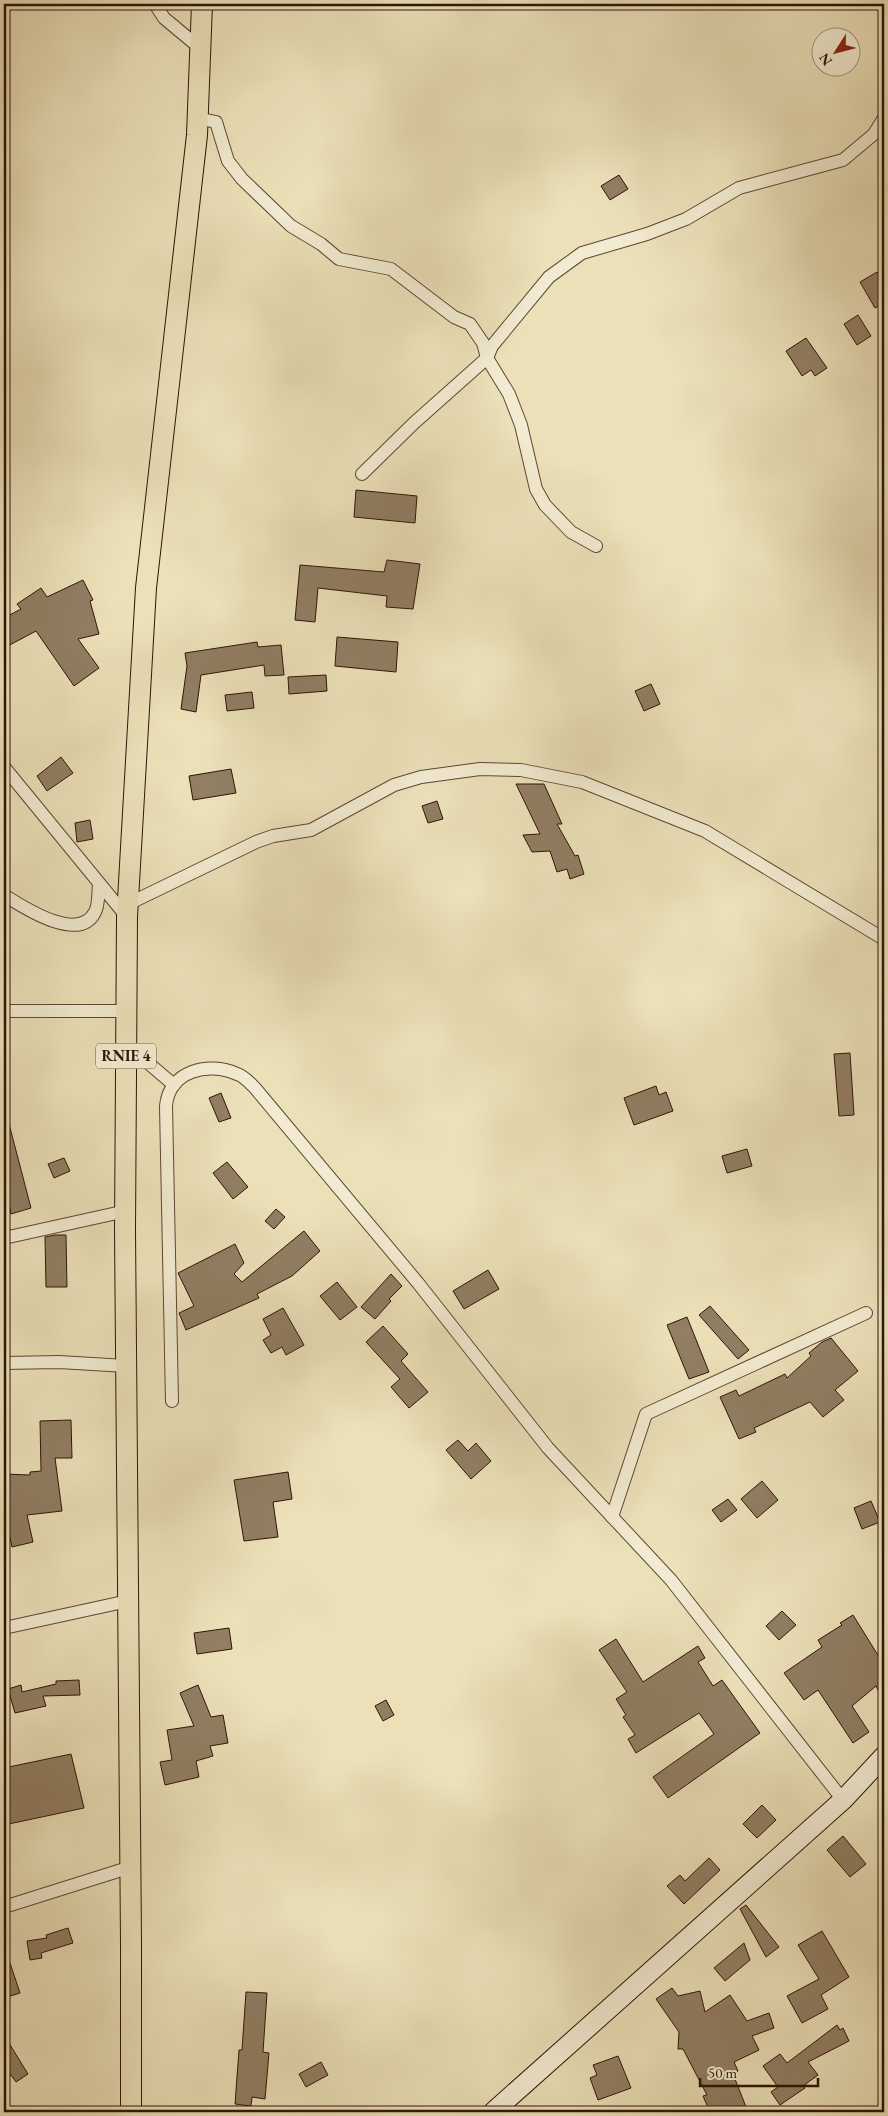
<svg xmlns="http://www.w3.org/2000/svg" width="888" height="2116" viewBox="0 0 888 2116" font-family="'EB Garamond',serif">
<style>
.building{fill:#917e63;stroke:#2f1406}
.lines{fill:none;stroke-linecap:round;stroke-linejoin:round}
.minor-casing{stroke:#5e4732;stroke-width:14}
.secondary-casing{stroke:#2f1406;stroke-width:21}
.primary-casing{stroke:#2f1406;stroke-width:22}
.minor{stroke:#f2ebd1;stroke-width:12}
.secondary{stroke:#f2ebd1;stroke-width:19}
.primary{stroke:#ebe0b8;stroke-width:20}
.labels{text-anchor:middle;stroke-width:4;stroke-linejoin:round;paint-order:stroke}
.shield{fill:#f2ebd1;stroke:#6a5443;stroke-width:1}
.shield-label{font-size:15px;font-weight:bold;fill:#2f1406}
</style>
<rect width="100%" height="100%" fill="#ebe0b8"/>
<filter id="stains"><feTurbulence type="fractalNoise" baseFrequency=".004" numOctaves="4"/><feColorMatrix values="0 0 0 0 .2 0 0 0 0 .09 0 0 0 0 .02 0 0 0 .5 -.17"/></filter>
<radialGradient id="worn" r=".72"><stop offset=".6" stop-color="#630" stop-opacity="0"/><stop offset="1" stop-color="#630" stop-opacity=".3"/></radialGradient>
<!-- building -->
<g class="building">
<path d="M619,175L628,189L610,200L601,186Z"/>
<path d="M877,272L884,284V303L875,308L860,282Z"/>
<path d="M858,315L871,336L857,345L844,324Z"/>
<path d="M806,338L827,368L815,376L811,370L802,376L786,351Z"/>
<path d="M356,490L417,496L415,523L354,517Z"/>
<path d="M387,560L420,564L413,609L386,607L387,596L318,588L315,622L295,620L300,565L384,572Z"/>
<path d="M83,580L93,600L90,601L99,634L78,639L99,668L74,686L36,631L4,648V618L21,609L17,604L41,588L47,597Z"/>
<path d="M337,637L398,642L396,672L335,666Z"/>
<path d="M257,642L258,647L281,645L284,675L265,676L264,665L201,675L196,712L181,709L187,666L185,653Z"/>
<path d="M326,675L327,691L289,694L288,677Z"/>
<path d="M651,684L660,704L644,711L635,691Z"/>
<path d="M252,692L254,708L227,711L225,695Z"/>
<path d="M61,757L73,773L47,791L37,776Z"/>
<path d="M231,769L236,793L193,800L189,776Z"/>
<path d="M516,784H544L562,824H557L575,856L578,855L584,874L570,879L567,869L557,872L550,851L532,852L523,835L540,834Z"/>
<path d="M437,801L443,819L428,823L422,806Z"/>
<path d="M90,820L93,839L77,842L75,823Z"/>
<path d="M850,1053L854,1115L839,1116L834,1054Z"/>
<path d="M656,1086L659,1095L666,1092L673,1111L634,1125L624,1098Z"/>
<path d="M221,1093L231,1118L219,1122L209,1098Z"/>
<path d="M4,1120H8L31,1208L11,1214L10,1208L4,1210Z"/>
<path d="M747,1149L752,1166L727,1173L722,1156Z"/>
<path d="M64,1158L70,1171L54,1178L48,1164Z"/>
<path d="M227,1162L248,1187L233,1199L213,1173Z"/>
<path d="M276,1209L285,1217L274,1229L265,1221Z"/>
<path d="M304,1231L320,1251L292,1276L257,1294L259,1298L186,1330L179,1313L194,1306L178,1273L235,1244L244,1263L234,1274L242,1282Z"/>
<path d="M55,1235H66L67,1287H46L45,1237Z"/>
<path d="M488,1270L499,1289L464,1309L453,1291Z"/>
<path d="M391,1274L402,1286L389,1299L391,1301L375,1319L361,1307Z"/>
<path d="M337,1282L357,1307L340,1320L320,1296Z"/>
<path d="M710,1306L749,1350L738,1359L699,1315Z"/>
<path d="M283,1308L304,1345L286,1355L282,1347L271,1353L263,1340L271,1335L263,1319Z"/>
<path d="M687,1317L709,1372L689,1379L667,1325Z"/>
<path d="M383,1326L408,1354L401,1361L428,1392L409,1408L391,1387L400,1379L366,1342Z"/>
<path d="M831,1338L858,1371L835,1390L844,1400L823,1417L810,1402L754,1428L756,1432L739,1439L720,1397L736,1390L739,1396L785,1374L787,1378L811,1356L809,1353L822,1342Z"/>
<path d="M71,1420L72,1458H55L62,1511L27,1515L33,1542L12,1547L4,1509V1474L30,1475V1472L41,1471L40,1421Z"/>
<path d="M458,1440L468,1451L476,1443L491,1461L471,1479L446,1450Z"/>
<path d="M288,1472L292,1499L273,1502L278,1537L244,1541L234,1480Z"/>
<path d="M762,1481L778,1500L757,1518L741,1499Z"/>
<path d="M728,1499L737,1510L721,1522L712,1510Z"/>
<path d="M871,1501L880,1522L862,1529L854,1508Z"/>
<path d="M782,1611L796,1625L779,1640L766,1626Z"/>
<path d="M853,1615L884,1665V1701L876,1686L852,1706L869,1732L853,1743L818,1690L804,1700L784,1673L822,1647L818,1640L842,1625L840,1623Z"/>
<path d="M229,1628L232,1649L197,1654L194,1633Z"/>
<path d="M616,1639L643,1682L698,1646L705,1658L698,1662L713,1686L722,1680L760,1733L668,1798L653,1777L714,1734L699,1713L636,1753L628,1739L635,1735L623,1717L626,1715L616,1699L627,1692L599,1650Z"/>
<path d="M79,1680L80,1695L43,1696L46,1706L15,1713L8,1689L21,1685L22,1692L56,1684V1681Z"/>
<path d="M198,1685L211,1717L223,1715L228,1743L210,1746L213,1756L196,1761L199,1777L165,1785L160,1762L172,1760L167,1730L194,1726L180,1693Z"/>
<path d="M386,1700L394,1715L383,1721L375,1706Z"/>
<path d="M71,1754L84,1808L4,1825V1768Z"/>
<path d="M762,1805L776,1820L757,1838L743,1824Z"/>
<path d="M843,1836L866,1864L850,1877L827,1850Z"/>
<path d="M709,1858L720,1870L684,1904L667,1886L680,1875L685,1881Z"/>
<path d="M746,1905L779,1947L766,1957L740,1909Z"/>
<path d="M68,1928L73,1943L41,1953L42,1958L30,1960L27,1941L47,1938L46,1935Z"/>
<path d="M822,1931L849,1977L821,1995L828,2009L802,2023L787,1996L819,1979L798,1945Z"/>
<path d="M744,1943L750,1960L725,1981L714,1968Z"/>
<path d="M4,1951H6L20,1993L4,1998Z"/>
<path d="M672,1988L678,1996L700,1991L705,2012L730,1995L747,2021L769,2013L774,2028L752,2036L759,2050L734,2062L738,2071L733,2074L748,2112H710L703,2096L707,2095L683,2049H678L679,2032L656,1999Z"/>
<path d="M246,1992L267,1993L263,2052L269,2053L265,2099L252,2097L251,2106L235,2104L239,2050H242Z"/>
<path d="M837,2025L840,2030L843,2028L849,2041L808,2062L818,2075L803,2086L805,2088L780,2105L771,2092L778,2087L763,2066L780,2054L787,2063Z"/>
<path d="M4,2035L28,2074L16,2082L11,2075L4,2079Z"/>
<path d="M618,2056L631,2088L598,2100L590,2078L597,2075L593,2065Z"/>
<path d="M321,2062L328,2075L306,2087L299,2074Z"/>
</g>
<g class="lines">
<defs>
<g id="minor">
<path d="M155,4L164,18L200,48"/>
<path d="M197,118L216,122L228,161L242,179L291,226L321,244L339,259L391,269L454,317L470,324L483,343L487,358L509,394L521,425L536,489L545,505L571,532L596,546"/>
<path d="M362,474L414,423L487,358L492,346L549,277L582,253L647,234L686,219L739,188L843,160L874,134L884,118"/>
<path d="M4,767L127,917"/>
<path d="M4,895C23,907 79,944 95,912C99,905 98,892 99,884"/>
<path d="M128,904L256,842L273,836L311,830L394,785L421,777L480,769L521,770L582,782L705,831L884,939"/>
<path d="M4,1011H126"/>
<path d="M127,1045L174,1085"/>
<path d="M4,1238L126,1211"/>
<path d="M4,1363L59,1362L126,1366"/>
<path d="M172,1401L166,1106C169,1071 208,1061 237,1074C244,1076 250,1083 255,1088L418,1283L548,1448L671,1580L843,1800"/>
<path d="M612,1517L646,1414L866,1313"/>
<path d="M4,1628L128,1601"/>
<path d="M4,1907L131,1867"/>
</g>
<path id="secondary" d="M493,2112L843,1800L884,1756"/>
<path id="primary" d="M131,2112V1942L125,1230L127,917L146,588L197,135L202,4"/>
</defs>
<!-- minor casing -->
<use href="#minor" class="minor-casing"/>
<!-- secondary casing -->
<use href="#secondary" class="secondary-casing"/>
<!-- primary casing -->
<use href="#primary" class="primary-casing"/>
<!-- minor -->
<use href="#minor" class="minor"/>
<!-- secondary -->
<use href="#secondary" class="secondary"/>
<!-- primary -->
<use href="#primary" class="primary"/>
</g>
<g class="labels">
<!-- shield labels -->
<rect class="shield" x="96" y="1043.5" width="60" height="25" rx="4"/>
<g class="shield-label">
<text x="126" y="1061">RNIE 4</text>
</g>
</g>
<!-- margin -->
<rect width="888" height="2116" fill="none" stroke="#ebe0b8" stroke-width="20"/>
<rect x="5" y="5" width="878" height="2106" fill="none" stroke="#2f1406" stroke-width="2.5"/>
<rect x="10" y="10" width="868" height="2096" fill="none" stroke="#2f1406"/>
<!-- north arrow -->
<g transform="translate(836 52) rotate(234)"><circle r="24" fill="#f2ebd1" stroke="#a49580"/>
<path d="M0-4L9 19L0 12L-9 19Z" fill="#8f2418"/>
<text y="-8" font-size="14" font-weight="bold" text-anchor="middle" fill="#2f1406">N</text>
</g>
<!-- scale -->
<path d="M700 2078v8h118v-8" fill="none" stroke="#2f1406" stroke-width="2.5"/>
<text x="708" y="2078" font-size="15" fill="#2f1406" stroke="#f2ebd1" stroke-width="4" paint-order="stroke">50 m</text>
<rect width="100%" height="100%" filter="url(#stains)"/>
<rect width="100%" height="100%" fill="url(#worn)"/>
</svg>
